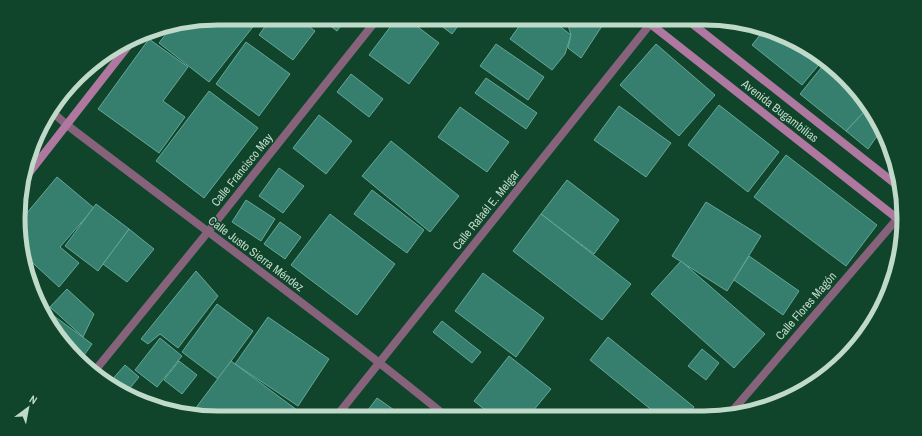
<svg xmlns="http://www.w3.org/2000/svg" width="922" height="436" viewBox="0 0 922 436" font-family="'Archivo Narrow',sans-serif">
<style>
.building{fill:#367f6f;stroke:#65a798}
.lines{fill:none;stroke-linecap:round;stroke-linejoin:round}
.minor{stroke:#86637b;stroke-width:8}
.secondary{stroke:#af78a0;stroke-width:8}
.labels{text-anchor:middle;stroke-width:3;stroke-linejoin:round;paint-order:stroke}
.street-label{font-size:12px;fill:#c0dac9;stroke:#10452b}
.rim{fill:none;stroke:#c0dac9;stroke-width:5}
</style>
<rect width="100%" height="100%" fill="#10452b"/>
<!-- building -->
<g class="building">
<path d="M218,18H260L209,82L159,43L172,26Z"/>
<path d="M271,18H298L315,31L293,60L259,35Z"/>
<path d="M320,18H347L337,31Z"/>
<path d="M397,18H406L439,43L409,84L369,55Z"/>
<path d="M431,18H464L452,34Z"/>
<path d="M525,18H549L571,35L565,54L552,70L510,39Z"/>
<path d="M570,18H590L602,26L581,58L568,48L571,35L567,22Z"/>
<path d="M764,30L780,33L822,61L802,85L752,45Z"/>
<path d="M149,39L188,67L163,101L185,117L159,153L98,109Z"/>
<path d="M246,42L290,74L259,116L216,84Z"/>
<path d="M496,44L544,77L528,100L480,66Z"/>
<path d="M656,44L715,95L679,136L620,85Z"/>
<path d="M825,63L845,76L867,109L846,131L800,94Z"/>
<path d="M351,74L383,99L369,117L337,92Z"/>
<path d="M486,78L537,113L526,129L475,93Z"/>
<path d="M209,91L258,128L204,198L156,161Z"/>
<path d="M719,105L779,152L748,192L688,145Z"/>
<path d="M619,106L671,143L646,177L594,140Z"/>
<path d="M460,107L509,142L487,172L438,137Z"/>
<path d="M867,109L889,141L890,146L877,136L868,149L846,131Z"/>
<path d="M319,115L352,141L326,174L293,148Z"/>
<path d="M391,141L459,196L430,232L362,176Z"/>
<path d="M786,155L877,225L846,266L754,197Z"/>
<path d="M279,168L304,186L283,213L259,196Z"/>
<path d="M57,177L94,208L60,247L79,263L59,287L23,254L20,244L21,220Z"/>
<path d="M567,180L619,220L594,254L541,214Z"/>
<path d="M372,190L424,230L407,253L354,214Z"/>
<path d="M246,200L275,219L261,241L232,222Z"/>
<path d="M706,202L761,236L727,291L672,256Z"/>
<path d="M96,204L129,229L98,271L65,246Z"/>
<path d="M330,214L395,264L357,315L291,265Z"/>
<path d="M541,214L631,284L602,320L513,251Z"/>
<path d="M280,222L301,237L285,259L264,244Z"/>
<path d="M129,229L154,249L127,282L103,264Z"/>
<path d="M749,256L799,291L783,315L734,280Z"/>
<path d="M681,261L765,334L734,368L651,294Z"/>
<path d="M196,271L218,296L178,348L160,334L148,344L141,339Z"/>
<path d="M483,273L544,318L516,357L455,311Z"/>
<path d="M67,289L94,314L83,337L50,307Z"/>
<path d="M217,304L253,331L218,379L182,352Z"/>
<path d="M50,313L92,344L80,361L46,319Z"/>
<path d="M268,317L329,359L298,406L235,364Z"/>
<path d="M442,321L481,352L472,363L433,332Z"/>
<path d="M608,337L694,407L687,416H659L590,360Z"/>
<path d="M160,338L182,356L157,387L135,370Z"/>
<path d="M702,349L719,363L706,380L688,366Z"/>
<path d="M509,356L551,389L528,417H494L474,401Z"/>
<path d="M179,361L197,375L182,394L164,380Z"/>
<path d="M231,361L297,410L291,418H218L192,413Z"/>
<path d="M125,365L139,377L126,393L109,383Z"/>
<path d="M377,398L404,417L362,418Z"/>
<path d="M302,410L312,418H297Z"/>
</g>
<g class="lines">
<!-- minor -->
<g class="minor">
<path d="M51,111L67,125C194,222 323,316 447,417"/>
<path d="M93,373L207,233L378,18"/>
<path d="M728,416L903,212"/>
<path d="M335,418L655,18"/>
</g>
<!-- secondary -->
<g class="secondary">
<path d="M643,18L903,223"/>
<path d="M685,18L898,186"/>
<path d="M22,182L132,41"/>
</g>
</g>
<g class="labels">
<!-- street labels -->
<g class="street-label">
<text transform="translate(780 111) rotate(38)" y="4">Avenida Bugambilias</text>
<text transform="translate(242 170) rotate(-51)" y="4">Calle Francisco May</text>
<text transform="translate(486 210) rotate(-51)" y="4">Calle Rafaél E. Melgar</text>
<text transform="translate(256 254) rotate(37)" y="4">Calle Justo Sierra Méndez</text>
<text transform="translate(806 306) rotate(-49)" y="4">Calle Flores Magón</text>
</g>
</g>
<!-- crop -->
<path d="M0 0H922V436H0ZM218 25H704A193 193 0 0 1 897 218V218A193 193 0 0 1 704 411H218A193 193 0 0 1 25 218V218A193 193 0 0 1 218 25Z" fill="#10452b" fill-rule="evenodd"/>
<path class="rim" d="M218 25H704A193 193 0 0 1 897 218V218A193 193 0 0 1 704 411H218A193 193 0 0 1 25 218V218A193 193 0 0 1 218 25Z"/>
<!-- north arrow -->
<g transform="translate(28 408) rotate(32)" stroke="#10452b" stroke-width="3" paint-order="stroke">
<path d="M0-3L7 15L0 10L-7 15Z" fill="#c0dac9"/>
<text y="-6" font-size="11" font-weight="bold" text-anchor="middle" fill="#c0dac9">N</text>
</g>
</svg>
